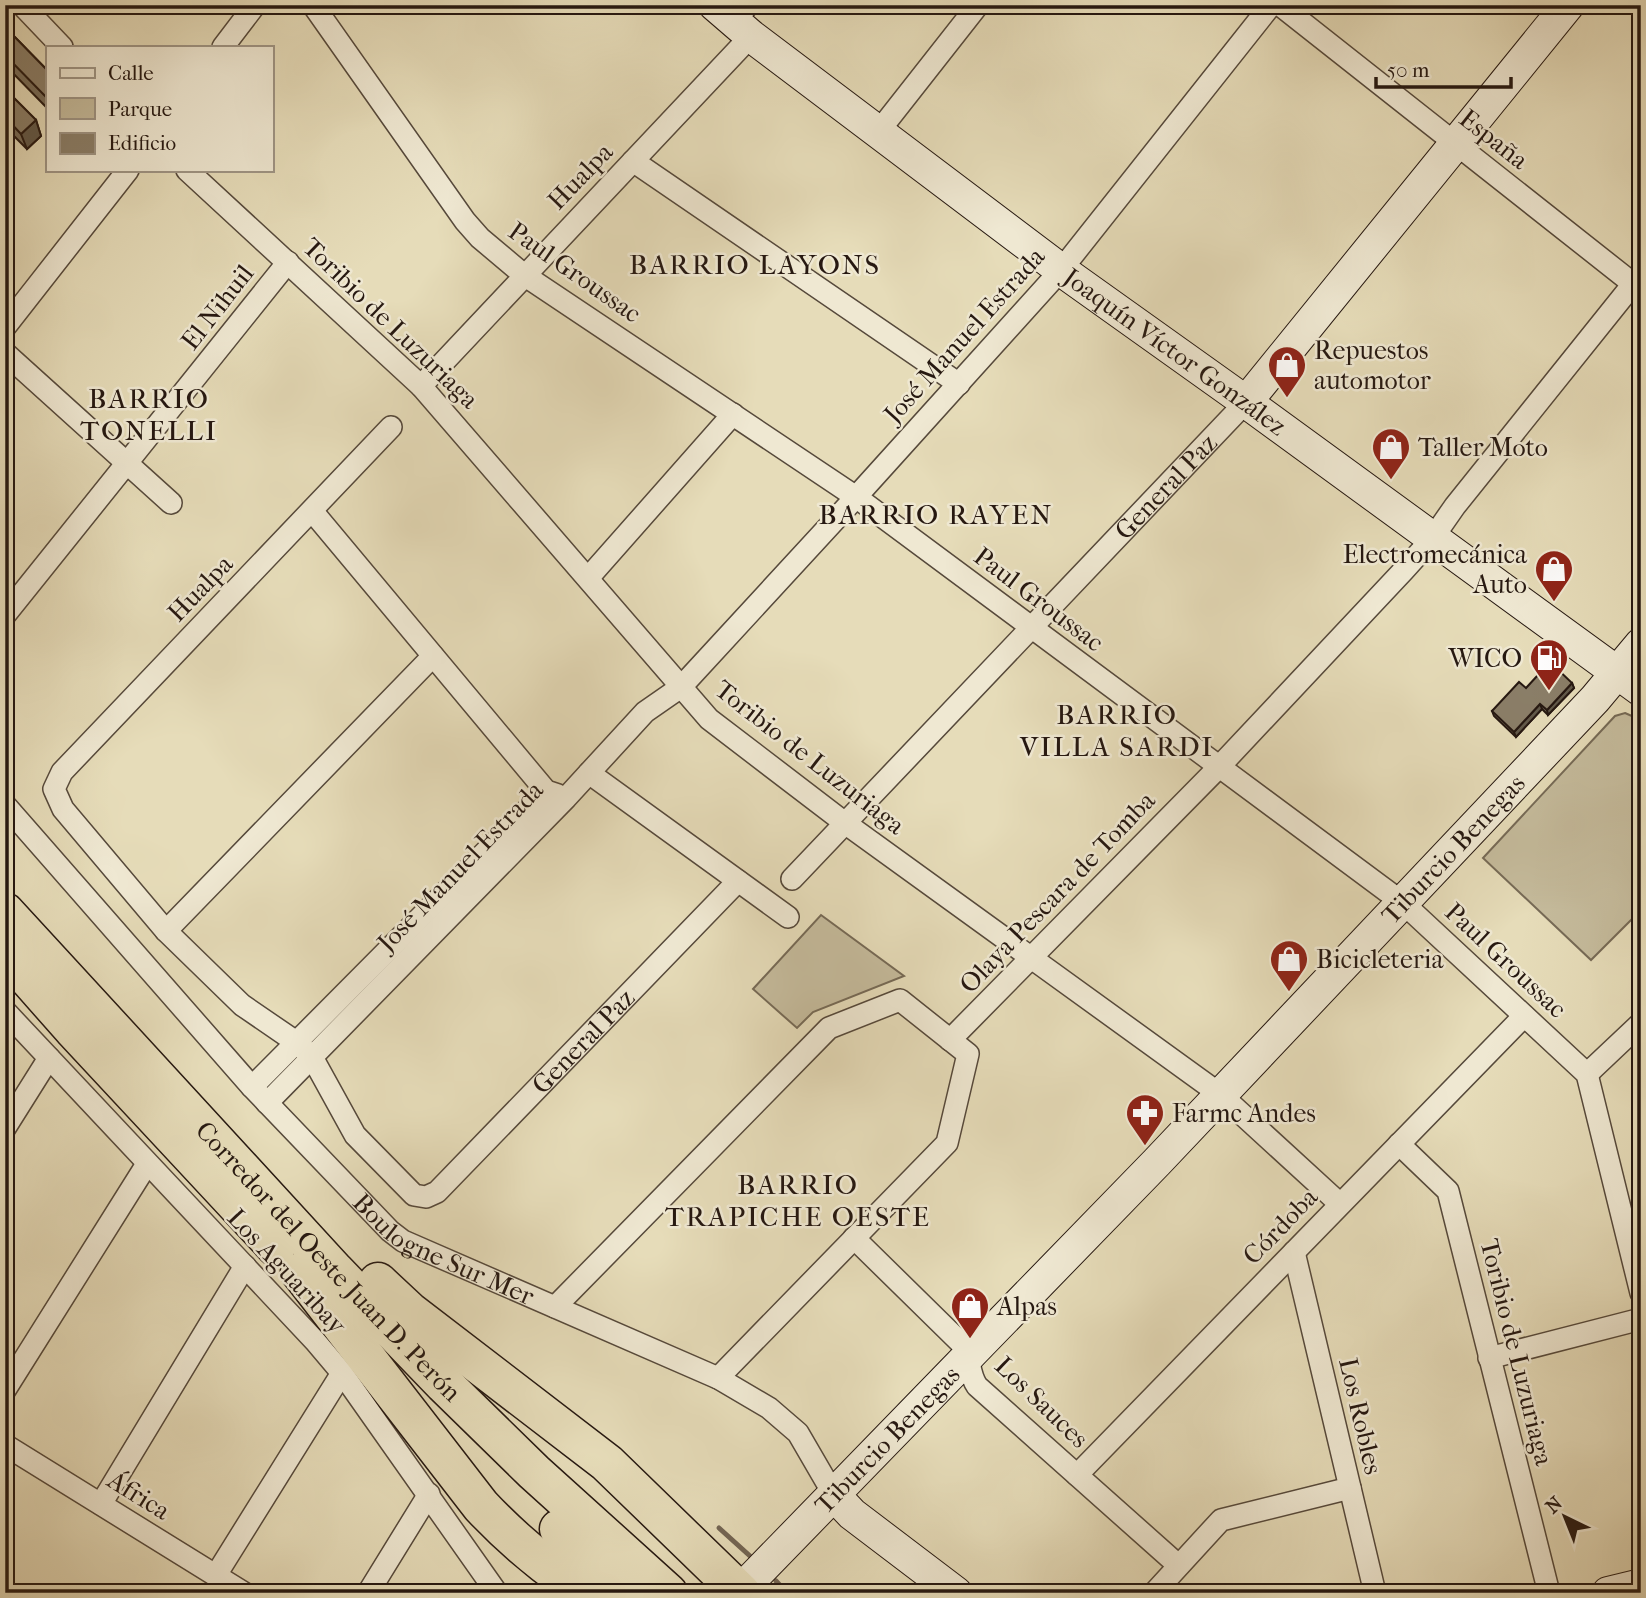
<svg xmlns="http://www.w3.org/2000/svg" width="1646" height="1598" viewBox="0 0 1646 1598" font-family="'IM FELL French Canon',serif">
<style>
.green{fill:#c5bb9c;stroke:#766a56;stroke-width:2}
.lines{fill:none;stroke-linecap:round;stroke-linejoin:round}
.stream{stroke:#726554;stroke-width:5}
.street-casing{stroke:#56493b;stroke-width:24}
.secondary-casing{stroke:#261811;stroke-width:34}
.highway-casing{stroke:#261811;stroke-width:41}
.street{stroke:#efe8d2;stroke-width:21}
.secondary{stroke:#efe8d2;stroke-width:32}
.highway{stroke:#e6dcb9;stroke-width:38}
.wall{fill:#776c59;stroke:#261811;stroke-width:2}
.shaded-wall{fill:#615849;stroke:#261811;stroke-width:2}
.building{fill:#8a7e68;stroke:#261811;stroke-width:2}
.labels{text-anchor:middle;stroke-width:5;stroke-linejoin:round;paint-order:stroke}
.street-label{font-size:26px;fill:#261811;stroke:#efe8d2}
.poi-label{font-size:26px;fill:#261811;stroke:#efe8d2;text-anchor:start}
.neighbourhood-label{font-size:28px;letter-spacing:2px;fill:#261811;stroke:#efe8d2}
</style>
<rect width="100%" height="100%" fill="#e6dcb9"/>
<filter id="stains"><feTurbulence type="fractalNoise" baseFrequency=".00286" numOctaves="4"/><feColorMatrix values="0 0 0 0 .2 0 0 0 0 .09 0 0 0 0 .02 0 0 0 .5 -.17"/></filter>
<radialGradient id="worn" r=".72"><stop offset=".6" stop-color="#630" stop-opacity="0"/><stop offset="1" stop-color="#630" stop-opacity=".3"/></radialGradient>
<!-- green -->
<g class="green">
<path d="M1625,713L1641,720V910L1591,960L1483,858L1615,716Z"/>
<path d="M821,915L904,976L813,1012L797,1028L753,989Z"/>
</g>
<g class="lines">
<!-- stream -->
<g class="stream">
<path d="M719,1528L750,1556"/>
<path d="M776,1581L787,1593"/>
</g>
<defs>
<g id="street">
<path d="M22,5L62,47"/>
<path d="M313,5L465,221L480,238L524,275L856,497L1403,903L1587,1074L1641,1293"/>
<path d="M1280,5L1641,290"/>
<path d="M734,21L748,5"/>
<path d="M223,47L255,5"/>
<path d="M879,131L978,5"/>
<path d="M633,161L959,384"/>
<path d="M187,170L421,386L709,719L845,823L1221,1095L1340,1204"/>
<path d="M5,327L128,170"/>
<path d="M5,353L171,503"/>
<path d="M421,386L751,36"/>
<path id="s1" d="M391,427L62,772L54,789L63,809L166,931L242,1005L296,1042L312,1057L355,1135L414,1195L426,1197L437,1192L738,881"/>
<path d="M313,512L546,791L558,795"/>
<path d="M589,577L733,414"/>
<path d="M5,615L288,262"/>
<path d="M589,773L788,917"/>
<path id="s2" d="M5,805L252,1087L390,1231L403,1241L718,1378L769,1408L798,1433L834,1495"/>
<path id="s3" d="M792,879L1246,402"/>
<path d="M166,931L433,656"/>
<path d="M5,1011L315,1341L342,1373L497,1593"/>
<path d="M950,1040L1218,768L1404,570L1432,539L1455,506L1641,274"/>
<path d="M1587,1074L1641,1023"/>
<path d="M252,1087L546,791"/>
<path d="M267,1103L566,798L645,712L681,687L856,497L1061,270L1271,5"/>
<path d="M5,1128L49,1058"/>
<path d="M1399,1144L1448,1191L1549,1593"/>
<path d="M854,1238L963,1345C971,1358 968,1373 977,1386L1178,1565"/>
<path d="M1294,1252L1375,1593"/>
<path d="M555,1307L829,1028L900,1000L968,1054L947,1143L718,1378"/>
<path d="M1489,1358L1641,1319"/>
<path d="M5,1390L147,1164"/>
<path d="M5,1445L244,1593"/>
<path d="M1077,1475L1524,1016"/>
<path d="M101,1504L245,1266"/>
<path d="M216,1575L342,1373"/>
<path d="M368,1593L429,1494"/>
<path d="M1154,1593L1221,1520L1350,1488"/>
</g>
<g id="secondary">
<path id="s4" d="M715,5L751,36L1061,270L1246,402L1641,690"/>
<path d="M1246,402L1568,5"/>
<path d="M834,1495L852,1514L956,1593"/>
<path id="s5" d="M738,1593L1157,1162L1595,699L1641,644"/>
<path d="M1608,1593L1641,1585"/>
</g>
<g id="highway">
<path id="s6" d="M5,912L335,1271L444,1384L534,1472L668,1593"/>
<path d="M5,952L73,1029L276,1247"/>
<path d="M300,1272L481,1506C514,1541 545,1567 585,1593"/>
<path d="M378,1282L409,1311L607,1463L741,1593"/>
<path d="M559,1529L627,1593"/>
</g>
</defs>
<!-- street casing -->
<use href="#street" class="street-casing"/>
<!-- secondary casing -->
<use href="#secondary" class="secondary-casing"/>
<!-- highway casing -->
<use href="#highway" class="highway-casing"/>
<!-- street -->
<use href="#street" class="street"/>
<!-- secondary -->
<use href="#secondary" class="secondary"/>
<!-- highway -->
<use href="#highway" class="highway"/>
</g>
<!-- wall -->
<g class="wall">
<path d="M5,27L47,70V108L5,65Z"/>
<path d="M5,89L36,120L41,136L27,149L5,127Z"/>
<path d="M1572,683L1574,688L1548,715L1542,709L1516,737L1494,716L1492,711L1526,688Z"/>
</g>
<!-- shaded-wall -->
<g class="shaded-wall">
<path d="M36,120L41,136L27,149L21,134Z"/>
<path d="M1572,683L1574,688L1548,715L1547,710Z"/>
<path d="M1540,704L1542,709L1516,737L1514,732Z"/>
</g>
<!-- building -->
<g class="building">
<path d="M5,27L47,70V98L5,55Z"/>
<path d="M5,89L36,120L21,134L5,117Z"/>
<path d="M1550,662L1572,683L1547,710L1540,704L1514,732L1492,711L1519,682L1526,688Z"/>
</g>
<!-- icons -->
<defs>
<symbol id="shop-pin" viewBox="-11 -11 22 30"><path d="M0 17L-7.5 6A9.5 9.5 0 1 1 7.5 6Z" fill="#8f2418" stroke="#efe8d2"/><path d="M-5-2.5h2.3a2.7 3.5 0 0 1 5.4 0H5L5.5 6h-11ZM-1.5-2.5h3a1.5 2.3 0 0 0-3 0Z" fill="#fff"/></symbol>
<symbol id="fuel-pin" viewBox="-11 -11 22 30"><path d="M0 17L-7.5 6A9.5 9.5 0 1 1 7.5 6Z" fill="#8f2418" stroke="#efe8d2"/><path d="M-5.5-6h7V0h2V4h1.3V-2.5L3-4.5l.8-.8L6-3V5H2.5V1h-1V6h-7ZM-4.2-4.7v3.2H.2V-4.7Z" fill="#fff"/></symbol>
<symbol id="pharmacy-pin" viewBox="-11 -11 22 30"><path d="M0 17L-7.5 6A9.5 9.5 0 1 1 7.5 6Z" fill="#8f2418" stroke="#efe8d2"/><path d="M-2-6h4v4h4v4h-4v4h-4v-4h-4v-4h4Z" fill="#fff"/></symbol>
</defs>
<g fill-rule="evenodd">
<use href="#shop-pin" x="1265" y="343" width="44" height="60"/>
<use href="#shop-pin" x="1369" y="425" width="44" height="60"/>
<use href="#shop-pin" x="1532" y="547" width="44" height="60"/>
<use href="#fuel-pin" x="1527" y="636" width="44" height="60"/>
<use href="#shop-pin" x="1267" y="937" width="44" height="60"/>
<use href="#pharmacy-pin" x="1123" y="1091" width="44" height="60"/>
<use href="#shop-pin" x="948" y="1284" width="44" height="60"/>
</g>
<g class="labels">
<!-- street labels -->
<g class="street-label">
<text transform="translate(1494 139) rotate(38)" y="9">España</text>
<text transform="translate(580 176) rotate(-46)" y="9">Hualpa</text>
<text transform="translate(575 272) rotate(35)" y="9">Paul Groussac</text>
<text transform="translate(217 307) rotate(-52)" y="9">El Nihuil</text>
<text transform="translate(391 323) rotate(44)" y="9">Toribio de Luzuriaga</text>
<text transform="translate(964 335) rotate(-48)" y="9">José Manuel Estrada</text>
<text dy="9" stroke="none"><textPath href="#s4" startOffset="576">Joaquín Víctor González</textPath></text>
<text dy="9" stroke="none"><textPath href="#s3" startOffset="542">General Paz</textPath></text>
<text transform="translate(200 588) rotate(-46)" y="9">Hualpa</text>
<text transform="translate(1039 599) rotate(37)" y="9">Paul Groussac</text>
<text transform="translate(810 757) rotate(38)" y="9">Toribio de Luzuriaga</text>
<text dy="9" stroke="none"><textPath href="#s5" startOffset="1032">Tiburcio Benegas</textPath></text>
<text transform="translate(460 866) rotate(-46)" y="9">José Manuel Estrada</text>
<text transform="translate(1057 892) rotate(-46)" y="9">Olaya Pescara de Tomba</text>
<text transform="translate(1506 960) rotate(43)" y="9">Paul Groussac</text>
<text dy="9" stroke="none"><textPath href="#s1" startOffset="1278">General Paz</textPath></text>
<text transform="translate(1280 1226) rotate(-46)" y="9">Córdoba</text>
<text dy="9" stroke="none"><textPath href="#s2" startOffset="630">Boulogne Sur Mer</textPath></text>
<text dy="9" stroke="none"><textPath href="#s6" startOffset="476">Corredor del Oeste Juan D. Perón</textPath></text>
<text transform="translate(287 1271) rotate(47)" y="9">Los Aguaribay</text>
<text transform="translate(1517 1352) rotate(76)" y="9">Toribio de Luzuriaga</text>
<text transform="translate(1042 1402) rotate(44)" y="9">Los Sauces</text>
<text transform="translate(1361 1416) rotate(77)" y="9">Los Robles</text>
<text dy="9" stroke="none"><textPath href="#s5" startOffset="214">Tiburcio Benegas</textPath></text>
<text transform="translate(139 1495) rotate(32)" y="9">África</text>
</g>
<!-- poi labels -->
<g class="poi-label">
<text x="1314" y="359">Repuestos<tspan x="1314" dy="30">automotor</tspan></text>
<text x="1418" y="456">Taller Moto</text>
<text x="1527" y="563" text-anchor="end">Electromecánica<tspan x="1527" dy="30">Auto</tspan></text>
<text x="1522" y="667" text-anchor="end">WICO</text>
<text x="1316" y="968">Bicicleteria</text>
<text x="1172" y="1122">Farmc Andes</text>
<text x="997" y="1315">Alpas</text>
</g>
<!-- neighbourhood labels -->
<g class="neighbourhood-label">
<text x="755" y="274">BARRIO LAYONS</text>
<text x="149" y="408">BARRIO<tspan x="149" dy="32">TONELLI</tspan></text>
<text x="936" y="524">BARRIO RAYEN</text>
<text x="1117" y="724">BARRIO<tspan x="1117" dy="32">VILLA SARDI</tspan></text>
<text x="798" y="1194">BARRIO<tspan x="798" dy="32">TRAPICHE OESTE</tspan></text>
</g>
</g>
<!-- margin -->
<rect width="1646" height="1598" fill="none" stroke="#e6dcb9" stroke-width="28"/>
<rect x="7" y="7" width="1632" height="1584" fill="none" stroke="#261811" stroke-width="3.5"/>
<rect x="14" y="14" width="1618" height="1570" fill="none" stroke="#261811" stroke-width="2"/>
<!-- legend -->
<rect x="46" y="46" width="228" height="126" fill="#efe8d2" stroke="#9f9585" stroke-width="2"/>
<rect x="60" y="68" width="35" height="10" fill="#efe8d2" stroke="#9f9585" stroke-width="2"/>
<text x="108" y="80" font-size="21" fill="#261811">Calle</text>
<rect x="60" y="98" width="35" height="21" fill="#c5bb9c" stroke="#9f9585" stroke-width="2"/>
<text x="108" y="116" font-size="21" fill="#261811">Parque</text>
<rect x="60" y="133" width="35" height="21" fill="#8a7e68" stroke="#9f9585" stroke-width="2"/>
<text x="108" y="150" font-size="21" fill="#261811">Edificio</text>
<!-- north arrow -->
<g transform="translate(1565 1517) rotate(317)" stroke="#efe8d2" stroke-width="5" paint-order="stroke">
<path d="M0-5L12 26L0 18L-12 26Z" fill="#261811"/>
<text y="-10" font-size="19" font-weight="bold" text-anchor="middle" fill="#261811">N</text>
</g>
<!-- scale -->
<path d="M1376 77v10h135v-10" fill="none" stroke="#261811" stroke-width="3.5"/>
<text x="1387" y="77" font-size="21" fill="#261811" stroke="#efe8d2" stroke-width="5" paint-order="stroke">50 m</text>
<rect width="100%" height="100%" filter="url(#stains)"/>
<rect width="100%" height="100%" fill="url(#worn)"/>
</svg>
